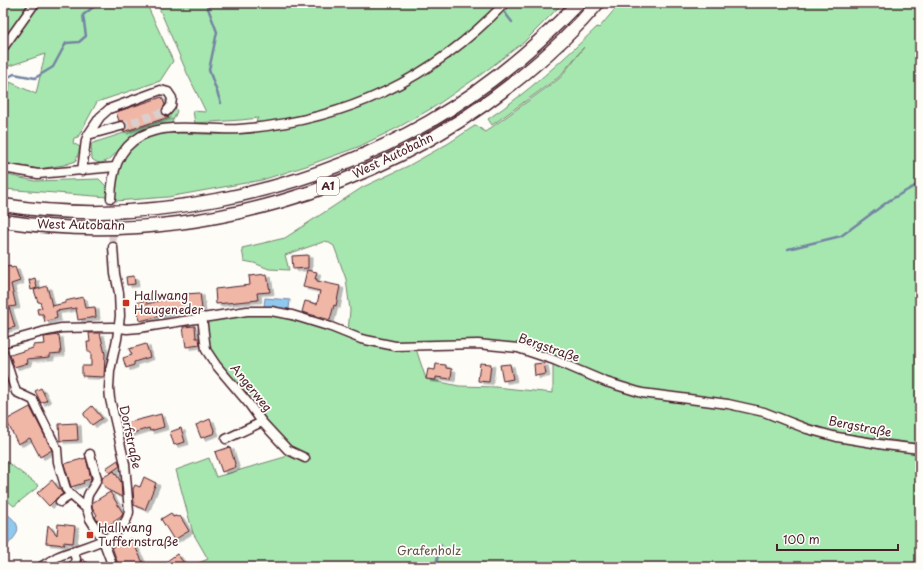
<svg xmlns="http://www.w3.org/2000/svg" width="923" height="570" viewBox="0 0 923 570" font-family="'Playpen Sans',sans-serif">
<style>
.green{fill:#a6e7b0;stroke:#78836e}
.water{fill:#90c9ef;stroke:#7485a1}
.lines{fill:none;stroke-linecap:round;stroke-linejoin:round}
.stream{stroke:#7485a1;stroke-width:2.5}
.building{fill:#f0b7a7;stroke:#4a1f2b;filter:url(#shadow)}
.minor-tunnel{stroke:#d9d0ce;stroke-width:8;stroke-dasharray:8 4;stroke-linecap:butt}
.minor-casing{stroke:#4a1f2b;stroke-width:11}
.highway-casing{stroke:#4a1f2b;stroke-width:15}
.minor{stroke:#fdfcf7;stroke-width:8}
.highway{stroke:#fdfcf7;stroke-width:12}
.poi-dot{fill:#c8321e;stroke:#fdfcf7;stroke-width:1.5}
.labels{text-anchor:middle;stroke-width:3.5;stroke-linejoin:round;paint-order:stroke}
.shield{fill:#fdfcf7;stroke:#806168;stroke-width:1}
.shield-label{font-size:11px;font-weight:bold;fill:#4a1f2b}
.street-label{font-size:12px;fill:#4a1f2b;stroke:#fdfcf7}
.poi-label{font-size:12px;fill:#4a1f2b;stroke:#fdfcf7;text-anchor:start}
.park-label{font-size:12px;fill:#61514c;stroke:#fdfcf7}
</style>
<defs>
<filter id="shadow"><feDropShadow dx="4" dy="2.5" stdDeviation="0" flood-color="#0004"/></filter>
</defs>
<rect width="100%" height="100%" fill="#fdfcf7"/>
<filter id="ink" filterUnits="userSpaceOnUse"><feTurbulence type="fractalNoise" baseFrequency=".025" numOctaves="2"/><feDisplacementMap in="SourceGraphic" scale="8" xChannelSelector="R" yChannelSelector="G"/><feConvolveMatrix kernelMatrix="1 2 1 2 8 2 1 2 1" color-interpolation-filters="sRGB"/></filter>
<g filter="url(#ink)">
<!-- green -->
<g class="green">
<path d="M3,3H146L173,61L160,81L97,102L78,137L74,138L73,143L80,147L76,161L64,165L39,169L3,163V95L9,91L10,82L36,94L45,54L3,68Z"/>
<path d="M157,3H563L524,42L479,76L434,107L397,128L358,147L306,166L262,180L168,197L115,201C116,187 116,171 123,159C141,128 173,133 203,134C219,135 234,133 249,133L258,118L241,120L195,123L193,111L206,112L187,73Z"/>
<path d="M620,3H920V444L833,432L754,405L729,401L653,392L609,380L543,351L521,345L492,341L463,340L399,343L385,342L348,332L350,310L346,279L334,246L326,241L285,255L289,270L269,269L254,263L244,261L242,248L285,238L363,187L408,166L449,143L476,125L485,132L560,78L584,47L559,77L492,125L488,119C528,92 563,60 597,27L599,28Z"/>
<path d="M175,108L177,111L175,116L171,124C159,126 148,128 137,133C132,136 128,139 124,143C117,151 105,171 92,159L91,145L93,143L170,118L169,113Z"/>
<path d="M3,174L35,181L99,179L106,186L108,197L3,189Z"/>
<path d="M250,315H267L284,318L329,330L370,346L416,349L426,379L459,386L495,387L553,393V363L609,387L629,393L657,399L729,407L754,413L804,430L920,451V567H189L208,559L193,533L176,470L209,458L216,477L285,457L289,446L219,364L209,347L205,326L208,320Z"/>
<path d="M3,459L39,486L14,506L3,497Z"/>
</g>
<!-- water -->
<g class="water">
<path d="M265,298L290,300L289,309L264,307Z"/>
<path d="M3,514H7C27,529 15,536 3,550Z"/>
</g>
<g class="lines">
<!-- stream -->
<g class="stream">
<path d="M206,3L217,32L209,70L221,103"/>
<path d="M505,13L512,22"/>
<path d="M3,80L14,74L35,78L53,67L66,43L79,42L86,36L83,15L96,5V3"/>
<path d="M788,249L841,236L890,200L920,183"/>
<path d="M435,567L441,545"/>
</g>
</g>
<!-- building -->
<g class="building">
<path d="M162,97L165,105L162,110V113L164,116L169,117L123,132V131L126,128V124L123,121H119L116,112Z"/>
<path d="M308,255V268L293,269L292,256Z"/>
<path d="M10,265L11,268L15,267L20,281L11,284L16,306L9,307L15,327L3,330V267Z"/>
<path d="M307,270L317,272L315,279H317V281L340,286L336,306L334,305L330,320L302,312L305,301L317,304L320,291L303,287Z"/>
<path d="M267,274L270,292L257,293L258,300L216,304L215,289L250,285L249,276Z"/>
<path d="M134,276L135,284L127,285L126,277Z"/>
<path d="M35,278L37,288L31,290L29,280Z"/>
<path d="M47,286L52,306L65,303V301L83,297L85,308L95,307L96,317L78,320L76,308L56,311L57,318L45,322L43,314H38L37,309L42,308L40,302H38L34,290Z"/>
<path d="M200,293L202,309L180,311L140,321L136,303L146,300L147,304L185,294Z"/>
<path d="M195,326L196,338H199L200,345L186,347L183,327Z"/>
<path d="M89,333H100L105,354L104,377L82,376V366H91V352H88L87,342H90Z"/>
<path d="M59,335L61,353L50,354V357L27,359L28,363L14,367L10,355L33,348V345L45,344L44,337Z"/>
<path d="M146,344L150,357L134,362V365L126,368L123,358L132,355L129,349Z"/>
<path d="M480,363L491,364L489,382L478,381Z"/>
<path d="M544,363L546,374L535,376L534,364Z"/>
<path d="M436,364L446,365V368L452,369L451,379L436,377V380L426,379L428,369L435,370Z"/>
<path d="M510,364L513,379L503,381L500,365Z"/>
<path d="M41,388L47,400L41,403L35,391Z"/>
<path d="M92,406L102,418L92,425L84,415V413Z"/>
<path d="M30,407L52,450L40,457L30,438L18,444L6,420Z"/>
<path d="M161,414L164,427L150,431L149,428L130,434L126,423Z"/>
<path d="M210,419L215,433L201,438L196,425Z"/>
<path d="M77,423L78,440L60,441L59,424Z"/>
<path d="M181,428L185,442L174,445L170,432Z"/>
<path d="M230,447L236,467L222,472L215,452Z"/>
<path d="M86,458L91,479L83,481L84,483L71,487L64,464Z"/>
<path d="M118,460L120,466L110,473L106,468Z"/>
<path d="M114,471L121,482L122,497L106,489L102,482V478Z"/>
<path d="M144,477L156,483L145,510L134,505L133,489L135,485L140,487Z"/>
<path d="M52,480L63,494L57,498L49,506L37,493Z"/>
<path d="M110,492L123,513L121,517L103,529L95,517L97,515L92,507V503Z"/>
<path d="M171,513L173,517L176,516L177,517L180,516L189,531L174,540L161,519Z"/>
<path d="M58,524L75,526L73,543L63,542L65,545L46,543L48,525L57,535Z"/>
<path d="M131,538L144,565L139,567H119L112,547Z"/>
<path d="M177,554L187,567H171L167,561Z"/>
<path d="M82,559L93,567H79Z"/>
</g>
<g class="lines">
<!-- minor-tunnel -->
<g class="minor-tunnel">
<path d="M121,126L167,111"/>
<path d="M111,198L113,247"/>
</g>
<defs>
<g id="minor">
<path d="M3,48L35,3"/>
<path d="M121,126L88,135L100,117L109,109L161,90L168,92L172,98L171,106L167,111"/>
<path d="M3,168L38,174L115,167"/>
<path d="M82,171L86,140L88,135"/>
<path d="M111,198C112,173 117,149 141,136C168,121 209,131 239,129C346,121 431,80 505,3"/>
<path d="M202,317L206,350L216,365L249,404L262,422L288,450L305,458"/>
<path d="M3,343L42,332L61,328L112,327L127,329L139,328L247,311H271L292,315L331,327L361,339L395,346L478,344L518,348L554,360L606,382L642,393L728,404L764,412L807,429L837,437L885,445L920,449"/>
<path d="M3,352L16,392L33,400L57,449L58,462L66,489L71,495"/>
<path d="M226,439L262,422"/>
<path d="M60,502L71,495L87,509L90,519L103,540L113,567"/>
<path d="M87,509C85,489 94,492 97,478L90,454"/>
<path d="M41,567C46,563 52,560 57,557C79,547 124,541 129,512L125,464L110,399L109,388L110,371L117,339L120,316L119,293L115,274L113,247"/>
<path d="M73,567L76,559L73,551"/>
</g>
<g id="highway">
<path d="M3,205C144,228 306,193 429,122C484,90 534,49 578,3"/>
<path d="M3,221C186,249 379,192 522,76C549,54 575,30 598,3"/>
</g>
</defs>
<!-- minor casing -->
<use href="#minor" class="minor-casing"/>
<!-- highway casing -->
<use href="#highway" class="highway-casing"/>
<!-- minor -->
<use href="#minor" class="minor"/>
<!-- highway -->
<use href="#highway" class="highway"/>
</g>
</g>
<!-- markers -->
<g class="poi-dot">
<rect x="122" y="299" width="8" height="8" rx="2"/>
<rect x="86" y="531" width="8" height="8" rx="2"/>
</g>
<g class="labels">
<!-- shield labels -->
<rect class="shield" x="317" y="177" width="22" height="18" rx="3"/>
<g class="shield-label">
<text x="328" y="190">A1</text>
</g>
<!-- street labels -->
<g class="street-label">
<text transform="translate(393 156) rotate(-26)" y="4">West Autobahn</text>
<text transform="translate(81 225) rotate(1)" y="4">West Autobahn</text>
<text transform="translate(549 348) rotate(19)" y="4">Bergstraße</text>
<text transform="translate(251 388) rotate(51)" y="4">Angerweg</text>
<text transform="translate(860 427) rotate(11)" y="4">Bergstraße</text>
<text transform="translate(130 437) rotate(78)" y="4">Dorfstraße</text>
</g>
<!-- poi labels -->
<g class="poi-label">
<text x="134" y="300">Hallwang<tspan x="134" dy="14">Haugeneder</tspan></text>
<text x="98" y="532">Hallwang<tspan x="98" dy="14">Tuffernstraße</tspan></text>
</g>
<!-- park labels -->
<g class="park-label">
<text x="429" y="555">Grafenholz</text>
</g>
</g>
<!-- margin -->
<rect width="923" height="570" fill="none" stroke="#fdfcf7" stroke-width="16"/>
<rect x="8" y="8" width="907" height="554" fill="none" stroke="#4a1f2b" stroke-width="1.5" filter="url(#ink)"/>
<!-- scale -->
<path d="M777 544v6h121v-6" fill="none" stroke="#4a1f2b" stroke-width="2"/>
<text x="783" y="544" font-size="12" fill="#4a1f2b" stroke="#fdfcf7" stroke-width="3" paint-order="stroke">100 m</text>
</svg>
